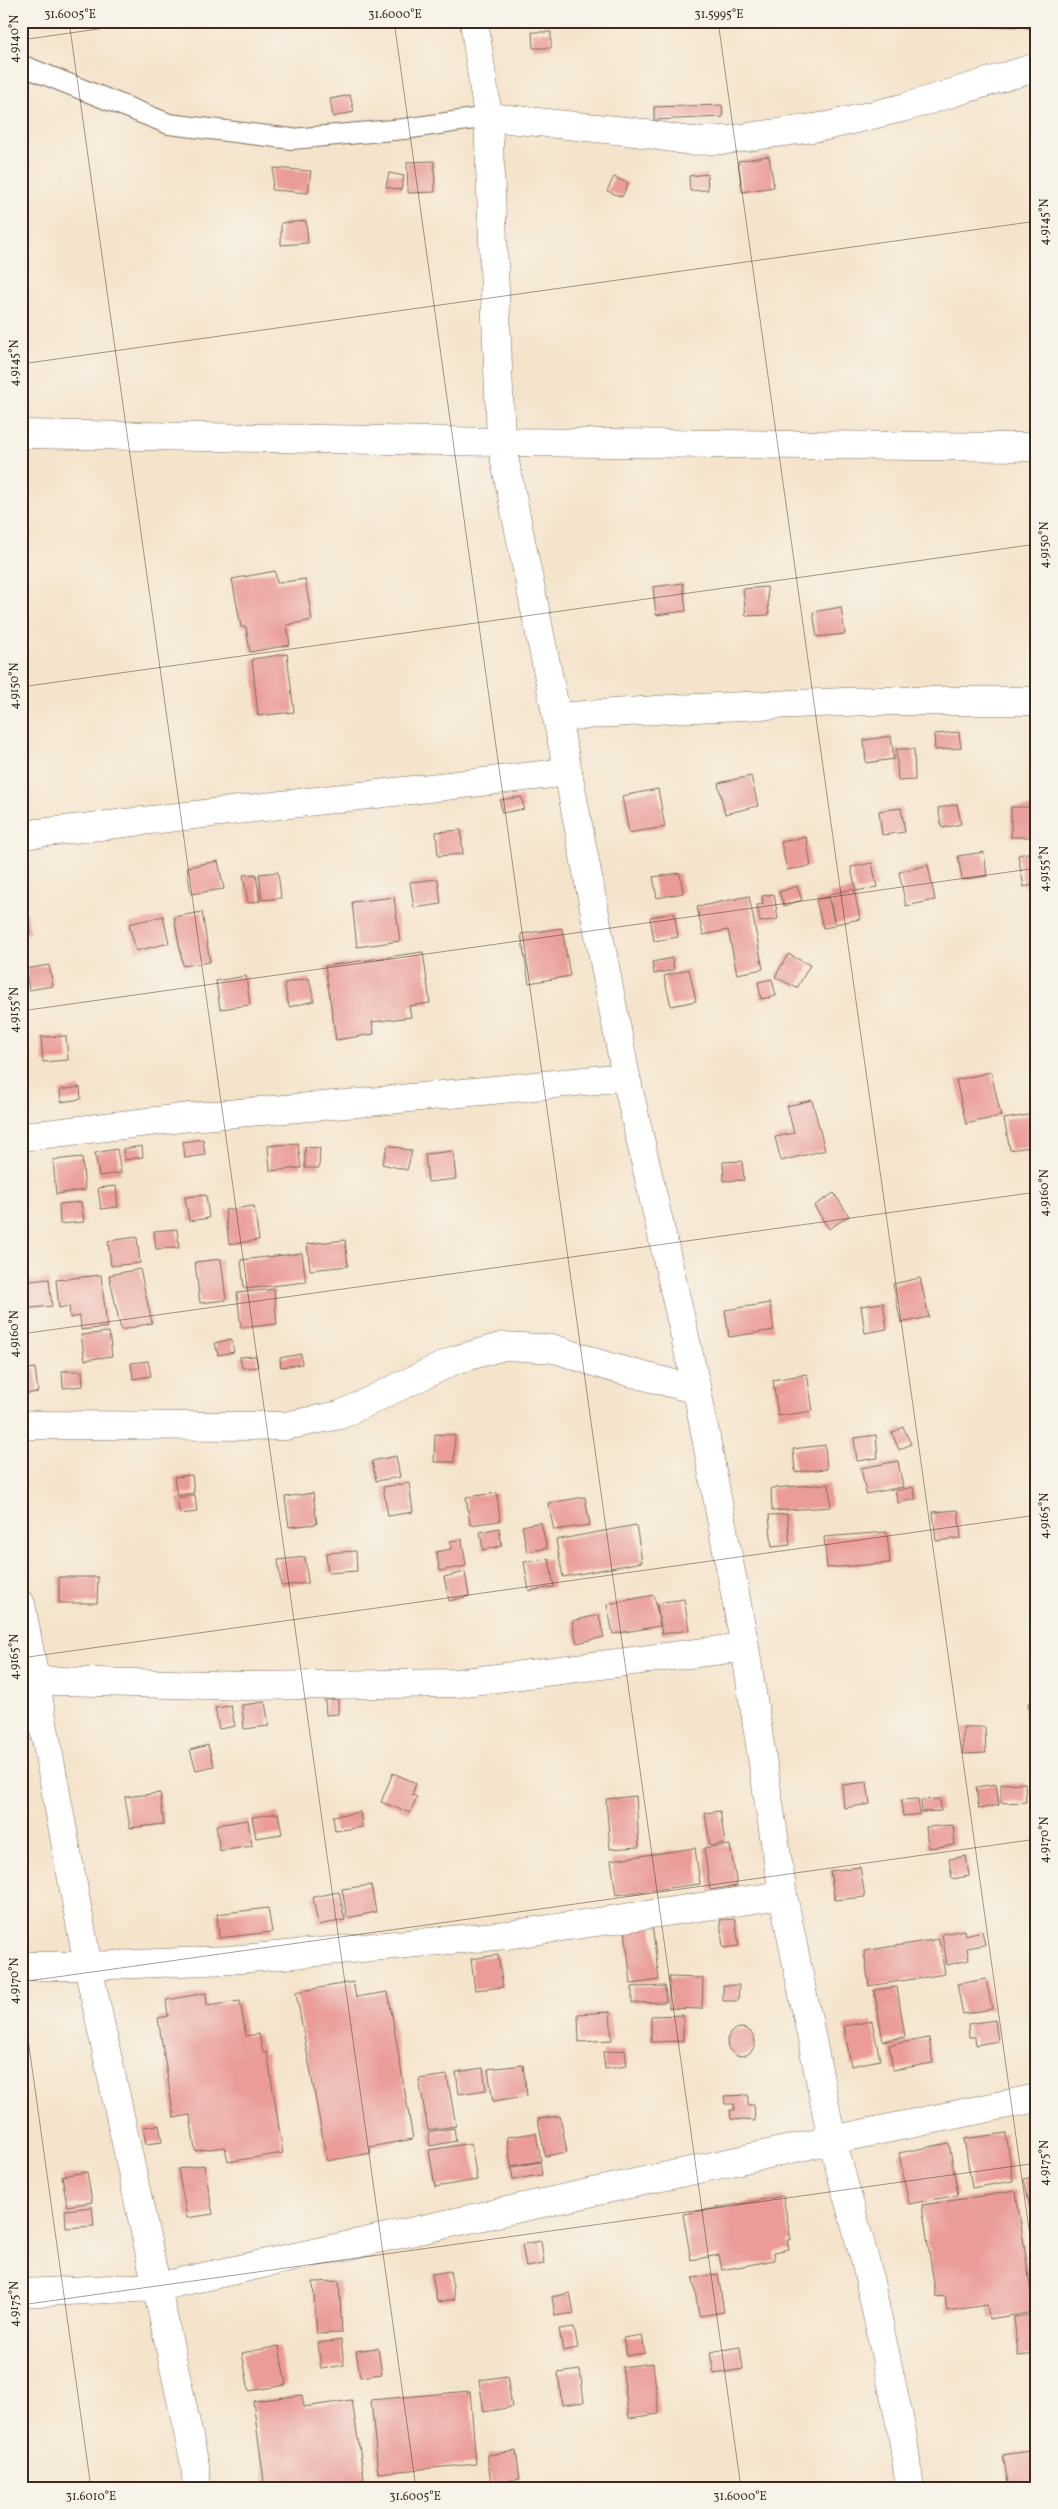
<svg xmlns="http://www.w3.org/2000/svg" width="1058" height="2509" viewBox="0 0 1058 2509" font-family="Vollkorn,serif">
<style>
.building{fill:#ea9b9a}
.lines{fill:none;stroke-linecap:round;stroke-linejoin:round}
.service-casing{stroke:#7c6b5b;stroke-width:22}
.minor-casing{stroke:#7c6b5b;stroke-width:29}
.service{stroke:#fff;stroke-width:20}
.minor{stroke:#fff;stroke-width:28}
.ticks{fill:none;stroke:#3b2a1e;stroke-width:1;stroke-opacity:0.45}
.neatline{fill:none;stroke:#3b2a1e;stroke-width:2}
.ticks-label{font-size:12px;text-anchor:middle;fill:#3b2a1e}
</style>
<rect width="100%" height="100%" fill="#f7f3e8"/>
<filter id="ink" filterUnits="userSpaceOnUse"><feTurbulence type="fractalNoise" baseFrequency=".02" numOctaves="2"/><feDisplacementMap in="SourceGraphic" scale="10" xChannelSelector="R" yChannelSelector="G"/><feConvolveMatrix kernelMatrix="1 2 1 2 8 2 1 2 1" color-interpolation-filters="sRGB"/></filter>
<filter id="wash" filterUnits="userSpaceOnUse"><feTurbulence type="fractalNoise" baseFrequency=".0096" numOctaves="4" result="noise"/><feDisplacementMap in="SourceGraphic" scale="20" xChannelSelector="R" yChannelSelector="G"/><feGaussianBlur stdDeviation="1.12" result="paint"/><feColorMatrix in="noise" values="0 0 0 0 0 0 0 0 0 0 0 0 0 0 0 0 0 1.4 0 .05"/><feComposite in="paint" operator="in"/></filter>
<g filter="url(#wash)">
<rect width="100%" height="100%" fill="#f5e4cc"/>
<g id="blocks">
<!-- building -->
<g class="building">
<path d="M970,21H1021V27L970,25Z"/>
<path d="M1029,21H1037V28H1028Z"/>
<path d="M532,32H551V48H533Z"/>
<path d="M350,95L354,112L333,117L330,99Z"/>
<path d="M722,105L723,117L654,120V107Z"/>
<path d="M769,156L774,187L742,192L738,161Z"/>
<path d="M434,161L435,192L408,193L407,162Z"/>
<path d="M274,168L311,171L308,193L272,190Z"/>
<path d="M389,173L404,176L401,190L386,187Z"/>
<path d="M707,174L708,190L690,191L689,176Z"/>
<path d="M614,177L628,183L622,197L607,191Z"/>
<path d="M306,221L308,243L281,245V223Z"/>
<path d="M275,571L277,583L305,579L312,620L287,625L290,645L250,652L246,627H241L232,579Z"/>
<path d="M683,583L686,611L656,615L653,587Z"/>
<path d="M767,587L769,615L746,616L743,589Z"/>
<path d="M841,607L845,634L817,637L813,612Z"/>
<path d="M287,654L294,712L258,716L252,659Z"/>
<path d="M959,732L961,748L935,750L934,734Z"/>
<path d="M891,736L894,759L866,763L864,740Z"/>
<path d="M896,749H914L915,780L898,781Z"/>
<path d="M751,776L758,806L725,814L718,783Z"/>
<path d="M658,789L665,827L629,833L622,796Z"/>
<path d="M522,797L524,809L502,813L500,800Z"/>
<path d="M957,804L961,824L942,828L938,808Z"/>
<rect x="1011" y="807" width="26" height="30"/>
<path d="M901,808L905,832L882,835L879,811Z"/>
<path d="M461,830L463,854L438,856L436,832Z"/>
<path d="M806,837L811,866L787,870L781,842Z"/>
<path d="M1037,851V884L1024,887L1018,855Z"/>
<path d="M984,852L987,876L962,880L958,856Z"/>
<path d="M218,861L224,889L191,894L187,867Z"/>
<path d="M872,863L877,887L856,891L851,867Z"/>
<path d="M928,865L935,900L906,906L899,872Z"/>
<path d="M278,872L281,898L262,900L259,874Z"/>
<path d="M680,873L683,893L657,898L653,877Z"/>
<path d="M256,874L260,901L248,903L243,875Z"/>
<path d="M438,879L441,904L414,908L410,882Z"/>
<path d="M797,886L802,900L784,906L779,892Z"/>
<path d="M854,889L860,919L835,924L829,894Z"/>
<path d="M774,894L778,919L760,922L757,905L763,904L762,896Z"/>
<path d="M749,896L763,969L737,974L728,930L703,935L697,907Z"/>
<path d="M394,897L400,941L357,947L352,902Z"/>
<path d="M828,897L835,926L823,928L816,900Z"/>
<path d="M202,912L210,962L183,966L174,917Z"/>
<path d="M27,913L30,933L21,935V914Z"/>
<path d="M674,913L678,937L654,941L650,917Z"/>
<path d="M163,916L169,943L136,951L129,924Z"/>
<path d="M562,928L570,976L529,983L521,934Z"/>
<path d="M423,952L430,1003L409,1006L411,1017L372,1022L374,1034L336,1040L325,966Z"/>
<path d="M788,954L810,965L797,988L775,977Z"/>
<path d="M672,958L674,970L654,974L652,962Z"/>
<path d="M49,965L53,986L29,990L25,969Z"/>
<path d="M689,969L696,1001L671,1006L664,976Z"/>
<path d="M246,976L250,1005L220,1009L216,981Z"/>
<path d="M309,978L314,1001L289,1007L284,983Z"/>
<path d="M772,979L776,996L761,999L758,982Z"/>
<path d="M66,1036L68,1060L43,1062L41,1037Z"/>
<path d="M991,1072L1001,1116L966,1124L956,1080Z"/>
<path d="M80,1087L81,1099L61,1102L60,1090Z"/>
<path d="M812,1100L825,1150L781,1161L775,1137L794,1133L787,1106Z"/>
<path d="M1035,1114L1037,1146L1010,1150L1004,1119Z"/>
<path d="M203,1139L205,1155L185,1158L183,1142Z"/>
<path d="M298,1143L301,1168L270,1171L268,1146Z"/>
<path d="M388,1145L412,1151L407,1170L382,1164Z"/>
<path d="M142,1146L143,1157L125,1160L123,1149Z"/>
<path d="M305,1147L320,1148L319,1168H305Z"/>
<path d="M117,1149L121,1173L99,1176L95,1153Z"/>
<path d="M453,1151L456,1179L428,1182L425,1154Z"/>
<path d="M82,1157L85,1190L56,1194L53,1160Z"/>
<path d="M742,1161L744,1180L724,1181L723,1162Z"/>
<path d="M116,1186L118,1207L101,1209L98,1188Z"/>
<path d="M834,1193L849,1216L829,1229L814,1206Z"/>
<path d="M206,1195L209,1218L189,1221L185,1197Z"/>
<path d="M81,1202L84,1222L60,1224L59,1204Z"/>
<path d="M254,1206L259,1240L229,1244L225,1210Z"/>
<path d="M177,1229L179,1248L156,1249L154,1231Z"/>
<path d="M137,1237L140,1263L111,1266L108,1241Z"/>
<path d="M345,1240L348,1266L310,1270L307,1244Z"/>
<path d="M302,1253L306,1282L244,1289L241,1260Z"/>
<path d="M221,1259L226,1300L200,1303L195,1262Z"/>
<path d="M140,1269L152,1323L121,1330L109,1275Z"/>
<path d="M101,1275L107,1327L81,1330L80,1316L70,1318L69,1306L59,1308L56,1280Z"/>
<path d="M920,1278L929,1317L901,1323L893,1284Z"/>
<path d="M49,1279L52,1306L21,1309V1282Z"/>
<path d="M274,1289L277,1324L241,1328L237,1293Z"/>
<path d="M770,1303L774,1330L729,1337L725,1310Z"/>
<path d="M883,1303L887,1329L865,1333L861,1306Z"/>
<path d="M109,1332L112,1356L85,1360L81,1335Z"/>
<path d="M231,1339L234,1352L218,1355L215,1343Z"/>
<path d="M301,1354L302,1364L281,1367L280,1358Z"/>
<path d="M256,1356L258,1367L242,1368L240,1357Z"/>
<path d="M148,1361L151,1376L133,1379L131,1363Z"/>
<path d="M35,1368L38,1392L21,1395V1370Z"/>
<path d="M62,1371H82L83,1386L63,1388Z"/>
<path d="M807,1374L813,1411L778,1416L773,1380Z"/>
<path d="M903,1427L911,1444L899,1450L892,1433Z"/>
<path d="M435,1434L455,1435L454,1462H434Z"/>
<path d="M876,1435L878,1458L857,1461L854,1438Z"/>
<path d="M825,1445L827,1469L795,1472L793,1449Z"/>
<path d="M396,1456L400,1477L376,1481L372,1461Z"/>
<path d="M898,1461L903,1487L866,1494L861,1468Z"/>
<path d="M192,1475L194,1493L177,1496L174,1477Z"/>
<path d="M409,1483L413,1512L388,1516L383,1487Z"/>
<path d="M829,1484L831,1507L772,1511L771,1488Z"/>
<path d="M913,1487L916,1499L898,1503L895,1491Z"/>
<path d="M313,1493L317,1524L289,1527L285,1497Z"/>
<path d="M497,1493L500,1521L470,1525L466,1497Z"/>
<path d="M195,1495L197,1512L180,1514L177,1498Z"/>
<path d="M585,1497L590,1525L554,1530L548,1503Z"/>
<path d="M958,1510L961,1538L936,1541L933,1512Z"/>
<path d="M787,1514L790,1545L772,1547L769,1515Z"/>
<path d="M541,1522L547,1548L527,1552L522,1526Z"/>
<path d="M636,1525L642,1562L563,1577L556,1540Z"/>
<path d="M499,1528L502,1546L483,1550L480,1532Z"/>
<path d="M887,1532L890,1563L827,1568L824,1537Z"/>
<path d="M462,1539L466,1566L440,1571L436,1552L451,1549L450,1541Z"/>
<path d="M356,1551L357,1571L328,1573L326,1553Z"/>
<path d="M305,1557L308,1583L281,1586L278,1560Z"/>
<path d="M549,1559L554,1587L529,1591L524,1562Z"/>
<path d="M465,1572L469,1596L449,1601L444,1577Z"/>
<path d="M59,1577H98L97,1603H59Z"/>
<path d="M654,1595L660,1626L613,1634L607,1604Z"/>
<path d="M684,1599L689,1630L662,1634L657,1603Z"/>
<path d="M599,1615L604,1637L577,1643L572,1621Z"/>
<path d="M338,1699V1714L326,1715L325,1700Z"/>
<path d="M265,1702L269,1726L244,1729L242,1705Z"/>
<path d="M1028,1703H1037V1767H1032Z"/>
<path d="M231,1706L235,1726L219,1729L215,1708Z"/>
<path d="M963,1727H985L986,1753L963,1754Z"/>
<path d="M208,1745L214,1766L196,1770L190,1750Z"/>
<path d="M393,1773L416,1783L412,1795L417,1797L410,1813L381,1802Z"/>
<path d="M867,1782L870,1804L844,1808L842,1785Z"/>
<path d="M1025,1783L1026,1802L1001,1803V1784Z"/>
<path d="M996,1784L999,1805L979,1809L976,1787Z"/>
<path d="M160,1793L164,1824L130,1828L125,1797Z"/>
<path d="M636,1796L639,1847L610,1849L606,1799Z"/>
<path d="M918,1799L920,1814L903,1816L901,1800Z"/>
<path d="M940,1799L941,1811L922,1812L921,1800Z"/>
<path d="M720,1811L725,1843L710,1846L705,1813Z"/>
<path d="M360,1812L362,1827L335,1831L333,1816Z"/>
<path d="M278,1813L282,1834L256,1838L252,1817Z"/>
<path d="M248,1820L252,1846L220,1851L216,1825Z"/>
<path d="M953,1825L955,1845L928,1848L926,1827Z"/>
<path d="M730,1845L737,1886L710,1890L704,1848Z"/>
<path d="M695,1848L700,1884L616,1895L611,1860Z"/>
<path d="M966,1856L969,1876L952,1879L949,1859Z"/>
<path d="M860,1867L865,1897L835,1900L830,1871Z"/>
<path d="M371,1885L376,1912L347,1918L342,1889Z"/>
<path d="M339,1892L345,1920L318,1925L313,1897Z"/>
<path d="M268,1908L272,1932L219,1938L217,1914Z"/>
<path d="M735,1919L739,1946L723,1948L720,1920Z"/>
<path d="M652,1925L659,1980L631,1984L625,1929Z"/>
<path d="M964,1930L965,1935L982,1931L985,1945L967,1948L969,1960L947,1965L942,1934Z"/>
<path d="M939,1939L945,1974L869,1986L864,1951Z"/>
<path d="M498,1955L503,1987L475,1990L471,1959Z"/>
<path d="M669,1977L703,1978L702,2009L669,2008Z"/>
<path d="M986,1979L992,2009L963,2014L957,1984Z"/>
<path d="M353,1982L356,1997L388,1992L413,2139L370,2147L371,2153L327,2161L296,1992Z"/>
<path d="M723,1985H739L738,2001H723Z"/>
<path d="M665,1986L666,2002L632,2003V1987Z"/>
<path d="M897,1987L905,2037L883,2041L874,1990Z"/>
<path d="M206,1993L207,2006L240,2001L246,2036L259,2034L263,2053L267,2052L283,2153L228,2162L225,2147L195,2151L190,2115L174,2118L158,2018L168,2016L166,2000Z"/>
<path d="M610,2012L612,2040L579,2042L578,2014Z"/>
<path d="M683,2015V2041L651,2042V2016Z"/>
<path d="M995,2020L998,2041L976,2045L975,2037H969L968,2024Z"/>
<path d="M872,2021L880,2060L851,2066L844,2026Z"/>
<circle cx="741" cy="2042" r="14"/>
<path d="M929,2038L933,2063L893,2070L889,2045Z"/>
<path d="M625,2050L627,2066L605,2069L603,2052Z"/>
<path d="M523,2065L527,2096L493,2101L488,2069Z"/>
<path d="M483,2068L486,2090L459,2094L456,2072Z"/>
<path d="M447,2075L456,2126L428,2130L419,2079Z"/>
<path d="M748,2095V2105H754L755,2121L731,2119L730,2110H734V2104H725L724,2096Z"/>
<path d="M560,2116L567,2152L545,2156L538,2119Z"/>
<path d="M159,2125L162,2142L146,2144L143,2127Z"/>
<path d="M454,2128L456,2141L430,2146L428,2132Z"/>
<path d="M536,2133L541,2161L511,2166L507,2137Z"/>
<path d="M1006,2133L1013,2181L972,2188L964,2139Z"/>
<path d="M471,2143L477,2180L435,2187L429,2150Z"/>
<path d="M949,2143L958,2195L909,2204L899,2153Z"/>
<path d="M540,2162L542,2175L513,2179L511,2167Z"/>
<path d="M204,2165L213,2214L187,2218L178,2169Z"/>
<path d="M87,2172L92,2202L67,2206L62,2176Z"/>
<path d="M1037,2176V2238H1036L1024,2179Z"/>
<path d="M1016,2191L1034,2312L989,2319L987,2305L947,2311L945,2296L936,2297L922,2205Z"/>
<path d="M783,2196L791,2240H787L789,2249L774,2252L775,2260L722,2270L719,2255L691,2260L683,2214Z"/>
<path d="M92,2207L94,2226L66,2228L65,2210Z"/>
<path d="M541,2241L544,2264L526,2267L522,2244Z"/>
<path d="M450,2271L455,2299L437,2302L432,2274Z"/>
<path d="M718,2274L724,2312L699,2316L693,2278Z"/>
<path d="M339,2281L342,2333L317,2334L313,2282Z"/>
<path d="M570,2293L574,2313L555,2316L552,2297Z"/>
<path d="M1036,2314L1037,2354L1018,2356L1014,2317Z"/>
<path d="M574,2327L578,2348L563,2351L559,2329Z"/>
<path d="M642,2335L645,2353L627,2356L623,2338Z"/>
<path d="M341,2340L344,2365L321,2369L318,2343Z"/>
<path d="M279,2346L286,2385L249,2391L242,2353Z"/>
<path d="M740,2347L743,2369L714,2374L710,2352Z"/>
<path d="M378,2348L382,2374L360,2377L356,2351Z"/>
<path d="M653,2363L659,2414L629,2418L622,2367Z"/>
<path d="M580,2370L584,2402L562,2405L558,2373Z"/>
<path d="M507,2376L512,2407L484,2412L479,2380Z"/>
<path d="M470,2391L476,2464L378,2473L371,2400Z"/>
<path d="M302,2395L304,2407L352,2400L365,2485L349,2488H265L253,2401Z"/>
<path d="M516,2451L520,2479L491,2483L487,2455Z"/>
<path d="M1029,2451L1036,2488H1009L1003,2455Z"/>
</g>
</g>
</g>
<g filter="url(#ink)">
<use href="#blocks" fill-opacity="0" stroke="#7c6b5b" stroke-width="1"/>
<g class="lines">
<defs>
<path id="service" d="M21,65L169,124L292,139L404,129L488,117"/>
<g id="minor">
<path d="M474,21L488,117L501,442L568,772L626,1077L697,1390L745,1647L783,1895L832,2140L866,2264L902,2432L910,2488"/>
<path d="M488,117L635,132L690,141L727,140L827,126L906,107L1037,67"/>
<path d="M21,434L501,442L1037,447"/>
<path d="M557,717L670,709L870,701H1037"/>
<path d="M21,835L568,772"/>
<path d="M21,1137L190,1117L369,1102L626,1077"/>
<path d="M21,1425L285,1426L340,1415L455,1360L504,1346L555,1349L606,1366L697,1390"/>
<path d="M21,1604L88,1966L195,2465L197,2488"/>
<path d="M21,1680L246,1686L457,1683L745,1647"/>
<path d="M21,1966H88L229,1960L507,1935L783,1895"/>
<path d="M21,2293L157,2287L832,2140L1037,2098"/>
</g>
</defs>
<!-- service casing -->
<use href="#service" class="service-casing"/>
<!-- minor casing -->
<use href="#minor" class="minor-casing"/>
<!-- service -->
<use href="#service" class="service"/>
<!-- minor -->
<use href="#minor" class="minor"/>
</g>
</g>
<!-- ticks -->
<path class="ticks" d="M69,21L416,2488M394,21L741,2488M718,21L1037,2286M21,40L154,21M21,364L1037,221M21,687L1037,544M21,1011L1037,868M21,1334L1037,1192M21,1658L1037,1515M21,1982L1037,1839M21,1989L91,2488M21,2305L1037,2163M1026,2488L1037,2486"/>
<!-- margin -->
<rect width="1058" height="2509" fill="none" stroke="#f7f3e8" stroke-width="55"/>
<rect x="28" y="28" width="1002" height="2454" class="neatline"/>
<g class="ticks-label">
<text x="70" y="18">31.6005°E</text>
<text x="395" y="18">31.6000°E</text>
<text x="719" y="18">31.5995°E</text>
<text transform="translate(14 39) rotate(-90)" y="4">4.9140°N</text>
<text transform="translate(1044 222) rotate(-90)" y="4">4.9145°N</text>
<text transform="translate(14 363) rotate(-90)" y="4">4.9145°N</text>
<text transform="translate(1044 545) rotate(-90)" y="4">4.9150°N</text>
<text transform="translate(14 686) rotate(-90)" y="4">4.9150°N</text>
<text transform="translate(1044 869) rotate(-90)" y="4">4.9155°N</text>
<text transform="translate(14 1010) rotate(-90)" y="4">4.9155°N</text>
<text transform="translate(1044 1193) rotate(-90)" y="4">4.9160°N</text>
<text transform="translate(14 1334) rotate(-90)" y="4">4.9160°N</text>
<text transform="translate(1044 1516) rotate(-90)" y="4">4.9165°N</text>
<text transform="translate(14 1657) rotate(-90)" y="4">4.9165°N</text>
<text transform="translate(1044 1840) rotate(-90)" y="4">4.9170°N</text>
<text transform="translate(14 1981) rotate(-90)" y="4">4.9170°N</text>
<text transform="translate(1044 2163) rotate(-90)" y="4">4.9175°N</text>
<text transform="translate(14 2304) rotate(-90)" y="4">4.9175°N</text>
<text x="91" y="2500">31.6010°E</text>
<text x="415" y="2500">31.6005°E</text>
<text x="740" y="2500">31.6000°E</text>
</g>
</svg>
